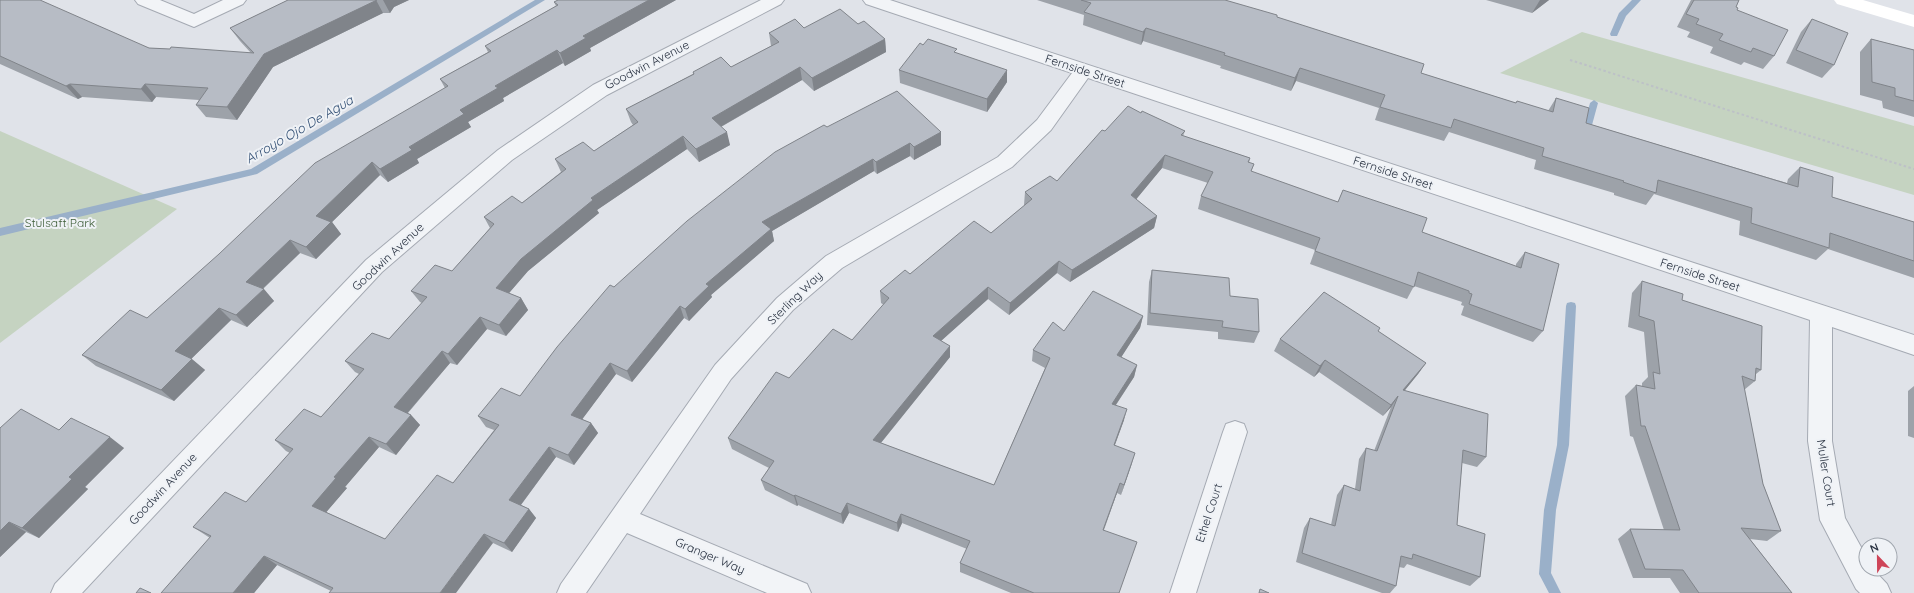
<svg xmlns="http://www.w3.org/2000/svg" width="1914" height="593" viewBox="0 0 1914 593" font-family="Quicksand,sans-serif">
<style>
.green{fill:#c5d3c1}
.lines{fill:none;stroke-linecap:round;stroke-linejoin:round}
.stream{fill:#9ab0c9;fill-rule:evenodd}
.street-casing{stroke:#a5aab3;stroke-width:2}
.path{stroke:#bdc1c7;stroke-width:2;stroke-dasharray:2.5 2.5;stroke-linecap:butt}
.street{fill:#f2f4f7;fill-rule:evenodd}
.secondary{fill:#fff;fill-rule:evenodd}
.wall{fill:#9da2a9}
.shaded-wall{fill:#80848a}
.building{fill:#b7bcc5;stroke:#80848a}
.labels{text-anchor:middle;stroke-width:4;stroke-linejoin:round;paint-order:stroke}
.street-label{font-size:12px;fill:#283140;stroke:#eff2f6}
.park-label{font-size:12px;fill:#3c5c36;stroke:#eff2f6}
.water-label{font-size:13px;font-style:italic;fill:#324f74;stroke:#eff2f6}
</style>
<rect width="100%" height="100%" fill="#e0e3e9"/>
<!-- green -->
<g class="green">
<path d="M1582,32L1914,126V195L1500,73Z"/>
<path d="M0,131L177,209L0,343Z"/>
</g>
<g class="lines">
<!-- stream -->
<g class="stream">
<path d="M535,0H545L257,174L0,236V228L251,169Z"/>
<path d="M1632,0H1641L1626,16L1617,36H1611L1610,34L1619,13Z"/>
<path d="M1594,100L1598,103L1589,136L1585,139L1581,136L1590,103Z"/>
<path d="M1571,302L1575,303L1576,306L1569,445L1556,510L1551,573L1561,593H1549L1539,574L1544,510L1557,445L1566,306L1567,303Z"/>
</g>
<defs>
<g id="street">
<path d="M135,0H160L194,14L223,0H246L243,4L194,27L138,4Z"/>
<path d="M761,0H784L781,4L607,95L512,160L382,272L82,593H51L55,584L366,260L498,150L593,85Z"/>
<path d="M863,0H890L1914,335V355L1832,327V441L1845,518L1866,556V569H1873L1887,584L1891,593H1860L1856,589L1820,520L1808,441L1810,320L1088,78L1051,130L1012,167L842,268L793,310L731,379L640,514L807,584L811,593H767L627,533L586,593H557L561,584L715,365L777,298L826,256L998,157L1037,120L1072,73L866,4Z"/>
<path d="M1235,421L1244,424L1247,432L1196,593H1170L1223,432L1226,424Z"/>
</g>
</defs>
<!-- street casing -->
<use href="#street" class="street-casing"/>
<!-- path -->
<path class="path" d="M1570,60L1914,169"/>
<!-- street -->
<use href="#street" class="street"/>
<!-- secondary -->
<path class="secondary" d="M1834,0H1863L1914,15V27L1837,4Z"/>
</g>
<!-- wall -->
<g class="wall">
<path d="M0,0L149,48L251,53L240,41L230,28L288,0H409L394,7L390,13H383L273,67L237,120L206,117L196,105L199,100L156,97L152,102L82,97L78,99L0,64Z"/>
<path d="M558,0H676L590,48L591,51L565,66L563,63L503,98L504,101L468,122L471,127L417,159L419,163L388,182L380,175L332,222L341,234L316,259L300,253L263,289L274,301L247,327L231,320L191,359L205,370L174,401L96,366L82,355L147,318L445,88L440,79L488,52L485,46L556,6L554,2Z"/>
<path d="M1037,0H1225L1277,17L1421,73L1516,103L1517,101L1548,111L1556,98L1586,123L1787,183L1788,179L1800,167L1832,197L1914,222V278L1828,249L1816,260L1739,235L1740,221L1654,194L1646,205L1614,195V193L1534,169L1536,160L1449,132L1444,141L1375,120L1379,108L1296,81L1291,91L1220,68L1221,66L1143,41L1141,45L1083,25L1084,15Z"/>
<path d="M1486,0H1549L1532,13Z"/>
<path d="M1691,0H1739L1736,7L1737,10L1774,56L1763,69L1744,62L1741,65L1710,53L1713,47L1687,37L1690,32L1677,27Z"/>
<path d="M1812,19L1834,65L1822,78L1786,63L1801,32Z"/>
<path d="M858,24L885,39L886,52L814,91L802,80L721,127L730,145L699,162L687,149L597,210L599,213L528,271L509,293L521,298L528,310L506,336L487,329L457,365L450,363L408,413L411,415L420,425L396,455L379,447L345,487L347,488L326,512L385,539L453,483L494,430L486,427L478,416L520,396L614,287L827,127L941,132V145L914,160L910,156L877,174L874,171L772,231L774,241L711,295L712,297L689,321L684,318L632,382L616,374L582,419L591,423L598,433L574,465L556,457L521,505L529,509L536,518L512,552L493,543L331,591L277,565L254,593H161L210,538L193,527L246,502L290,453L286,451L275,440L321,417L359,374L355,372L345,361L389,339L422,303L420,302L411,291L452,271L490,228L484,217L522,203L561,172L555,159L594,151L633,125L631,122L626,109L693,74V72L731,67L771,46L769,33L804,28Z"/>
<path d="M1871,39L1914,50V117L1883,108L1882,101L1860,95V52Z"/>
<path d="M923,45L957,53L1007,82L987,112L900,83L899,70Z"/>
<path d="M1141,113L1185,131L1183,136L1250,158L1249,163L1254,164L1251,172L1338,202L1343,190L1422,232L1516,266V264L1525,252L1543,331L1533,342L1461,315L1464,306L1461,305L1462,302L1414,286L1407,299L1310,264L1315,250L1198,209L1201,196L1208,183L1162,168L1136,199L1157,216L1154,228L1070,282L1057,273L1009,315L988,299L941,341L950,346V357L881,443L994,485L1045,368L1032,361L1033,350L1064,331L1143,316L1140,328L1121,357L1137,365L1134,377L1116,405L1124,420L1115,445L1132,463L1121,495L1117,493L1104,530L1119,593H1011L960,572V563L967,549L902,523L898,532L849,513L843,524L798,505L797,506L765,490L761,480L769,468L732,449L728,438L789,378L852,340L884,305L881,303L880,291L910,274L991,233L1024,206V205L1025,192L1057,181L1105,131Z"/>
<path d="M1152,270L1230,296L1259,332L1254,343L1218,339V332L1147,325L1149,282Z"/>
<path d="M1642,281L1682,300L1761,370L1756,374L1755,381L1744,390L1763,484L1781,531L1767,541L1750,539L1792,593H1680L1670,578H1633L1618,539L1630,529L1664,530L1633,437L1630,436L1625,396L1636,385L1642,386V383L1648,377L1644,332L1628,327L1632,293Z"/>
<path d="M1378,332L1426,363L1418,374L1404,391L1486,457L1477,467L1462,463L1457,525L1480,577L1470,586L1407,564L1404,568L1399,567L1396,586L1390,593H1382L1296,562L1304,528L1310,518L1331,525L1337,495L1344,485L1355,489L1359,459L1366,448L1374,451L1391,407L1383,416L1319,372L1314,377L1274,351L1280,339Z"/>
<path d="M1914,386V438L1908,436V391Z"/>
<path d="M0,428L59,430L124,448L85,487L88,489L39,538L26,532L0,557Z"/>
</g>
<!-- shaded-wall -->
<g class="shaded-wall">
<path d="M376,0L383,13L273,67L237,120L227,107L264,54Z"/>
<path d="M383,0H409L394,7L390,13Z"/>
<path d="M649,0H676L590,48L591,51L565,66L560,53L583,36Z"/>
<path d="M1540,0H1549L1532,13Z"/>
<path d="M1146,28L1143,41L1141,45L1143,32Z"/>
<path d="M885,39L886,52L814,91L812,78Z"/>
<path d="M557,50L563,63L503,98L504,101L468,122L471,127L417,159L419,163L388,182L380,169L460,110L495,86Z"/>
<path d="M800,67L802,80L715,130L712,118Z"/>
<path d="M1300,68L1296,81L1291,91L1295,78Z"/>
<path d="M1007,70V82L987,112V99Z"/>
<path d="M70,84L82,97L78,99L66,86Z"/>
<path d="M145,84L156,97L152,102L141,89Z"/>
<path d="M727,132L730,145L699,162L696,149Z"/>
<path d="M941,132V145L914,160V147Z"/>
<path d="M683,136L687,149L597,210L599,213L528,271L503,300L496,288L521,259L591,198Z"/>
<path d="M910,143V156L877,174L876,162Z"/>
<path d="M1165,155L1162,168L1129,208L1131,195Z"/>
<path d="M873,159L874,171L772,231L774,241L711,295L712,297L689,321L685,309L706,284L762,222Z"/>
<path d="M372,162L380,175L332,222L341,234L316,259L306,247L316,216Z"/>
<path d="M1157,216L1154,228L1070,282L1072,270Z"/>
<path d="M290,240L300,253L257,294L246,282Z"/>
<path d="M1059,261L1057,273L1009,315L1010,303Z"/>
<path d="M988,287V299L933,348V336Z"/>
<path d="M264,289L274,301L247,327L236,315Z"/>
<path d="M521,298L528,310L506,336L499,325Z"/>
<path d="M680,306L684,318L632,382L627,371Z"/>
<path d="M219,308L231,320L187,363L175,351Z"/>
<path d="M1143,316L1140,328L1115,367L1117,355Z"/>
<path d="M480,317L487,329L457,365L448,354Z"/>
<path d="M950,346V357L875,450L873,440Z"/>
<path d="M442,351L450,363L403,418L394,407Z"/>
<path d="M192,359L205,370L174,401L161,390Z"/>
<path d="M1325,360L1319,372L1314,377L1320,366Z"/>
<path d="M610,363L616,374L578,425L571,415Z"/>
<path d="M1426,363L1418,374L1397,400L1403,390Z"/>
<path d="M1137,365L1134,377L1109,415L1112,404Z"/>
<path d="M1398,396L1391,407L1383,416L1391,405Z"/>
<path d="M1127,409L1124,420L1111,455L1114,445Z"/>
<path d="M411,415L420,425L396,455L386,444Z"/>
<path d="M591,423L598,433L574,465L568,455Z"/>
<path d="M110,437L124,448L85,487L88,489L39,538L22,528L69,477Z"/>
<path d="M369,437L379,447L345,487L347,488L323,516L312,506L334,477Z"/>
<path d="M549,447L556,457L517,510L509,500Z"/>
<path d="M1135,453L1132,463L1121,495L1124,485Z"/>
<path d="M1120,483L1117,493L1100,539L1103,530Z"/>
<path d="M795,495L798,505L797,506L794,496Z"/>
<path d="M847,503L849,513L843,524L841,514Z"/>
<path d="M529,509L536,518L512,552L504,543Z"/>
<path d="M901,514L902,523L898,532L897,523Z"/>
<path d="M9,522L26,532L0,557V531Z"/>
<path d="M484,534L493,543L456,593H440Z"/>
<path d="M264,556L277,565L254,593H233Z"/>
</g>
<!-- building -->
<g class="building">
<path d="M0,0H40L149,48L170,49L171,47L254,53L230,28L288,0H377L264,54L227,107L196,105L208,88L145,84L141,89L70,84L66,86L0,56Z"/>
<path d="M558,0H649L583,36L586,38L560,53L557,50L495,86L498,88L460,110L464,114L409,147L412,150L380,169L372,162L316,216L331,222L306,247L290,240L246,282L264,289L236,315L219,308L175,351L192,359L161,390L82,355L130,310L147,318L219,254L315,163L448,86L440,79L491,51L485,46L558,5L554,2Z"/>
<path d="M1081,0H1225L1277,15V17L1424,64L1421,73L1516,103L1517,101L1553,112L1556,98L1589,108L1586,123L1798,187L1800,167L1833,177L1832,197L1914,222V261L1830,233L1829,248L1751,223L1752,208L1658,180L1656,193L1623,182L1624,181L1542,156L1544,148L1454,119L1451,128L1380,107L1385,95L1300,68L1295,78L1224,55L1225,53L1146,28L1143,32L1084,12L1091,3Z"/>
<path d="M1694,0H1739L1736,7L1738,8L1737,10L1788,30L1774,56L1753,48L1751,52L1719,40L1723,34L1696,24L1699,19L1686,14Z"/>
<path d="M840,9L858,24L864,21L885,39L812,78L800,67L712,118L727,132L696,149L683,136L591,198L593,200L521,259L496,288L521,298L499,325L480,317L448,354L442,351L394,407L411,415L386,444L369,437L334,477L336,478L312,506L385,539L437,475L453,483L499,425L478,416L501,388L520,396L557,347L610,285L614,287L687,221L775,152L824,125L827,127L897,91L941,132L914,147L910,143L876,162L873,159L762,222L771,229L706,284L709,286L685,309L680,306L627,371L610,363L571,415L591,423L568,455L549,447L509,500L529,509L504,543L484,534L440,593H329L333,588L264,556L233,593H161L211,536L193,527L225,492L246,502L293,449L275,440L304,409L321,417L364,369L345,361L372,333L389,339L427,297L411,291L435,265L452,271L494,224L484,217L512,196L522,203L566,169L555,159L583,142L594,151L638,122L626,109L694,74L693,72L721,57L731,67L779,42L769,33L795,19L804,28Z"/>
<path d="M1812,19L1848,33L1834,65L1796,50Z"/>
<path d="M928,39L957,49L954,52L1007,70L987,99L899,70L920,43L923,45Z"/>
<path d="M1871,39L1914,50V101L1895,96V88L1872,82Z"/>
<path d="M1128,106L1141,113L1142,111L1185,131L1181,135L1250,158L1248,162L1254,164L1251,171L1338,202L1343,190L1427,218L1422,232L1521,268L1525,252L1559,264L1543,331L1469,304L1472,294L1469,293V291L1418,272L1414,287L1315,251L1320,238L1201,196L1213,172L1165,155L1131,195L1157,216L1072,270L1059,261L1010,303L988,287L933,336L950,346L873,440L994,485L1050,358L1033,350L1053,322L1064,331L1093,291L1143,316L1117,355L1137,365L1112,404L1127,409L1114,445L1135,453L1124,485L1120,483L1103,530L1137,542L1119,593H1034L960,563L970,541L901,514L897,523L847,503L841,514L795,495L794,496L761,480L774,461L728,438L776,372L789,378L833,329L852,340L889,298L880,291L905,270L910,274L974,221L991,233L1032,199L1025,192L1050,176L1057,181L1102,130L1105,131Z"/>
<path d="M1152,270L1229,278L1230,296L1258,299L1259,332L1222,327L1223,321L1150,313Z"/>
<path d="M1642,281L1683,294L1682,300L1762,326L1761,370L1756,368L1755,381L1742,376L1763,484L1781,531L1741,528L1792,593H1699L1683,570L1645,569L1630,529L1680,530L1645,426H1641L1636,385L1655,389L1653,372L1660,374L1654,321L1639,316Z"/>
<path d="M1324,292L1380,328L1378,331L1426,363L1403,390L1488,414L1486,457L1463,450L1457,525L1485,534L1480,577L1413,554L1412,559L1401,556L1396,586L1302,553L1310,518L1335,526L1344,485L1360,491L1366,448L1377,451L1398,396L1391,405L1325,360L1320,366L1280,339Z"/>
<path d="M21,409L59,430L71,418L110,437L69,477L72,479L22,528L9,522L0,531V428Z"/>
<path d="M140,588L151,593H136Z"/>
<path d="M1260,589L1269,593H1259Z"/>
</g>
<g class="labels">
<!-- street labels -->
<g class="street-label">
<text transform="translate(647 65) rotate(-27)" y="4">Goodwin Avenue</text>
<text transform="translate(1085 71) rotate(18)" y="4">Fernside Street</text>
<text transform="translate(1393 173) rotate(18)" y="4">Fernside Street</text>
<text transform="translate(388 257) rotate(-43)" y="4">Goodwin Avenue</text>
<text transform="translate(1700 275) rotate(18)" y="4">Fernside Street</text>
<text transform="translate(795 298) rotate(-44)" y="4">Sterling Way</text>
<text transform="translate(1826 473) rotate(81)" y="4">Muller Court</text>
<text transform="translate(163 489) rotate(-47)" y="4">Goodwin Avenue</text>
<text transform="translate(1209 513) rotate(-72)" y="4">Ethel Court</text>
<text transform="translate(710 556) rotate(23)" y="4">Granger Way</text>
</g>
<!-- park labels -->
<g class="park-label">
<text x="60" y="227">Stulsaft Park</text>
</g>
<!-- water labels -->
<g class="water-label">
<text transform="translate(299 129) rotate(-30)" y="5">Arroyo Ojo De Agua</text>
</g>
</g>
<!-- north arrow -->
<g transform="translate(1878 557) rotate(338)"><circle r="19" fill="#eff2f6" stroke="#9fa5ad"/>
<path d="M0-3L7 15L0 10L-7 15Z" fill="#ce4458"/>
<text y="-6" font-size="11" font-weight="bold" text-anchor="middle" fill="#283140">N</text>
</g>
</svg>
